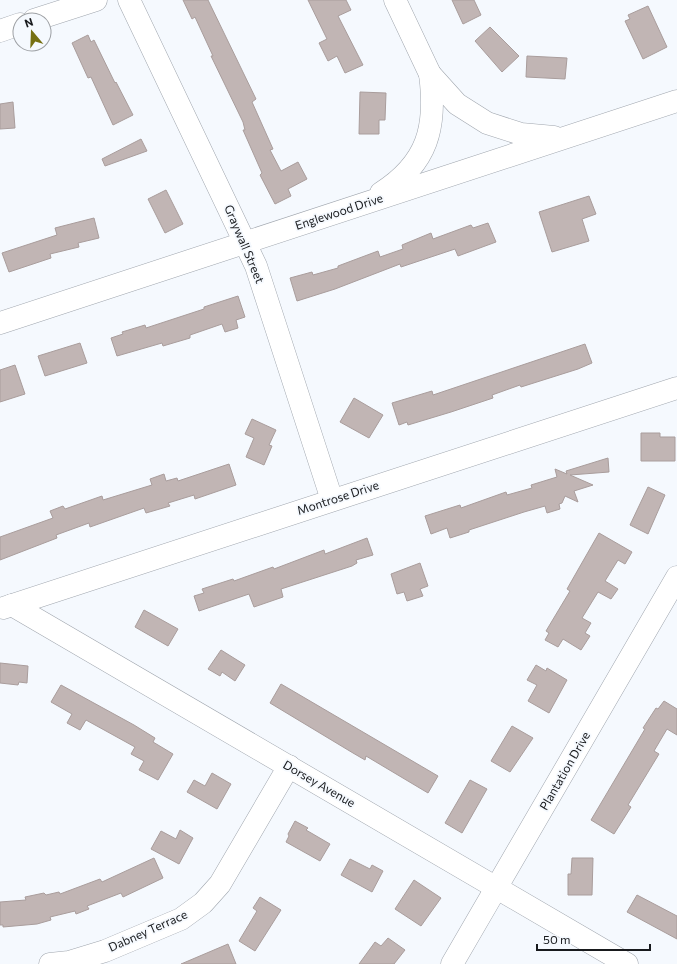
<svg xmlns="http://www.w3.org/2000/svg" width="677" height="964" viewBox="0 0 677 964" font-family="Commissioner,sans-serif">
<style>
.building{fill:#c1b5b4;stroke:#a99d9c}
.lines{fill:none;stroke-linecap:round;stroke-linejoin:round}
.minor-casing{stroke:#a0a6ae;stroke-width:23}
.minor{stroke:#fff;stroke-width:22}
.labels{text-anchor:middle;stroke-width:3.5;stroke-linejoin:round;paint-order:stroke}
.street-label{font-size:12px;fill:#181a1d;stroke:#f5f9fe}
</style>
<rect width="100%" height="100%" fill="#f5f9fe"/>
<!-- building -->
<g class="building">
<path d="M183,0H208L256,99L252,102L273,149L270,150L281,171L298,162L307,179L288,189L291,196L275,204L260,175L262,173L243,130H245L243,122L211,56H213L195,17L192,19Z"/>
<path d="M308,0H346L351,10L338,16L363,65L345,73L337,56L328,61L319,43L327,39Z"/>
<path d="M452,0H474L481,15L463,24Z"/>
<path d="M648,6L667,47L643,59L625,21L630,19L628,15Z"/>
<path d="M490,27L519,56L502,72L475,41Z"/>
<path d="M88,35L91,42L94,40L115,83L116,82L133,115L113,125L91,77L88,78L72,43Z"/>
<path d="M527,56L567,58L565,79L526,77Z"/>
<path d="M360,92L386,93L385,120H379V134H359Z"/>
<path d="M13,102L15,128L0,129V104Z"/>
<path d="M141,139L147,151L105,166L102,159Z"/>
<path d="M166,190L183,224L165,233L148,199Z"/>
<path d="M589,196L596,214L582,219L589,241L552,252L539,212Z"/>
<path d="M94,218L99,238L78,243L79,247L50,254L51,258L9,272L2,253L57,235L55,228Z"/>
<path d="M488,223L496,242L458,256L455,249L401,267L400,264L335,289L297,301L290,278L312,272L313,275L338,268V266L378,251L380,257L403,249L402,245L431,233L433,239L471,225L473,228Z"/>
<path d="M238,296L245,317L236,320L238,328L225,332L222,324L190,335V338L163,346L162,343L117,356L111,338L123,334L122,332L145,325L146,328L204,309V307Z"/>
<path d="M80,343L87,363L45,376L38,356Z"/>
<path d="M585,344L592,363L578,369L521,387L520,385L492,395L493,398L451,412L408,425L407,422L399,425L392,403L432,391L433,395Z"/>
<path d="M15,365L25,394L0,402V370Z"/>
<path d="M354,398L383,415L369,438L340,422Z"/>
<path d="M252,419L276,430L269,445L272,446L264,465L246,457L254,438L245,434Z"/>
<path d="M641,433H660V437H675V461H641Z"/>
<path d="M608,458L609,472L570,475L593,485L574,491L578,502L565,496L562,503L559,504L560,509L547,513L545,506L524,512L469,530V532L450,538L447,528L431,534L425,516L460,505L461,508L506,492L507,495L532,488L531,485L557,477L555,469L567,474L566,471Z"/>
<path d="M229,464L236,485L195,499L194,495L168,503L170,506L146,513L144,508L90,527L89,523L56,535L57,538L0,560V537L53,518L50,511L63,506L65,509L102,496L103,500L152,485L150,479L164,474L166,481L177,478L178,481Z"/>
<path d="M648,487L665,495L648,534L630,525Z"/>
<path d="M599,533L632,552L625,564L618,560L605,581L618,589L611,599L598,592L582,618L591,623L585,633L590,636L581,650L563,639L558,647L545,640L549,633L546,631L570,591L567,589Z"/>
<path d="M367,538L373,555L356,560L357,563L352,566L281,589L283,597L254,607L249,594L199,611L194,596L204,593L202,589L233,579L234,581L273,567L274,569L324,550L325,554Z"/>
<path d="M420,563L428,586L420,589L423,596L407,601L404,592L397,594L391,574Z"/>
<path d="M144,610L178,629L168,646L135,627Z"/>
<path d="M221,650L245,665L235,681L222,672L220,676L208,669Z"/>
<path d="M0,663L28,666L27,683L19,682L18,685L0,683Z"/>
<path d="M536,665L546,671L547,668L567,680L549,713L528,701L537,685L527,680Z"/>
<path d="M281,684L438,776L428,793L366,756L365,760L353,753L270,703Z"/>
<path d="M61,685L134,725L155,738L153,742L173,754L158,780L139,770L144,761L131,754L135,747L86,720L80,730L67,723L72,714L51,702Z"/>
<path d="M664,701L677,709V735L667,729L654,751L659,754L628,805L631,807L614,834L591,820L645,729L643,728L656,708L658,709Z"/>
<path d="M512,726L533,738L510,772L491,761Z"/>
<path d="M212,773L231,784L217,809L187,792L194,780L205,786Z"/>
<path d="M470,780L487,789L462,833L445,823Z"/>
<path d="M295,821L308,828L306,830L330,844L320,861L286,842L289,836L288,834Z"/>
<path d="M180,830L193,838L179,864L151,849L161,831L176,839Z"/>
<path d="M154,858L163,878L123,897L121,893L87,906L89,909L76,914L75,911L50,917L51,920L37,924L3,927V925H0V902L26,900L25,897L44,893L46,895L59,892L60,894L100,879L102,882Z"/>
<path d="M572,858H593L592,895H568V874H571Z"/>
<path d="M350,859L370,869L372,865L383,871L372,892L341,875Z"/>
<path d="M414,880L441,898L421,926L395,909Z"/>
<path d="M637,895L677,916V939L627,912Z"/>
<path d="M260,897L281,910L255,951L239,941L257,911L253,908Z"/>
<path d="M388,938L405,950L394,964H359L375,942L381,946Z"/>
<path d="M228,944L236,964H181Z"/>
</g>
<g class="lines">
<defs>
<g id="minor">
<path d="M129,0L256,266L332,500"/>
<path d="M395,0L430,74L457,104L487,123L521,134L554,137"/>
<path d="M34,20L96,0"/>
<path d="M0,31L20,24"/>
<path d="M381,193C428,163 437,127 430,74"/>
<path d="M0,323L677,101"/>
<path d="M12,605L627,964"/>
<path d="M3,608L677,388"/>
<path d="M50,964L69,962L105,951L181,919L203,903L220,884L289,766"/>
<path d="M452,964L677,577"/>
</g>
</defs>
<!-- minor casing -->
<use href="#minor" class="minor-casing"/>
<!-- minor -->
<use href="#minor" class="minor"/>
</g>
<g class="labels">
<!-- street labels -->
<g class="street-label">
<text transform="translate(339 212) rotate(-18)" y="4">Englewood Drive</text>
<text transform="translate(244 244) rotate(67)" y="4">Graywall Street</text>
<text transform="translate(338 498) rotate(-18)" y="4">Montrose Drive</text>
<text transform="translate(565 771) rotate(-60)" y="4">Plantation Drive</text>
<text transform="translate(319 784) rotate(30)" y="4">Dorsey Avenue</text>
<text transform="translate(148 931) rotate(-24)" y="4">Dabney Terrace</text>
</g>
</g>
<!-- north arrow -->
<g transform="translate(32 32) rotate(341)"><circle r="19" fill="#f5f9fe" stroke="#9da0a4"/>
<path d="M0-3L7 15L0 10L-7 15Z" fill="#767012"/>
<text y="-6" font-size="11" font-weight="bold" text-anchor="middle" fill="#181a1d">N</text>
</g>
<!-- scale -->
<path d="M537 944v6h113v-6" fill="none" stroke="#181a1d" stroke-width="2"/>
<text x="543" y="944" font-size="12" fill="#181a1d" stroke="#f5f9fe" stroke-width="3" paint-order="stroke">50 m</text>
</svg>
